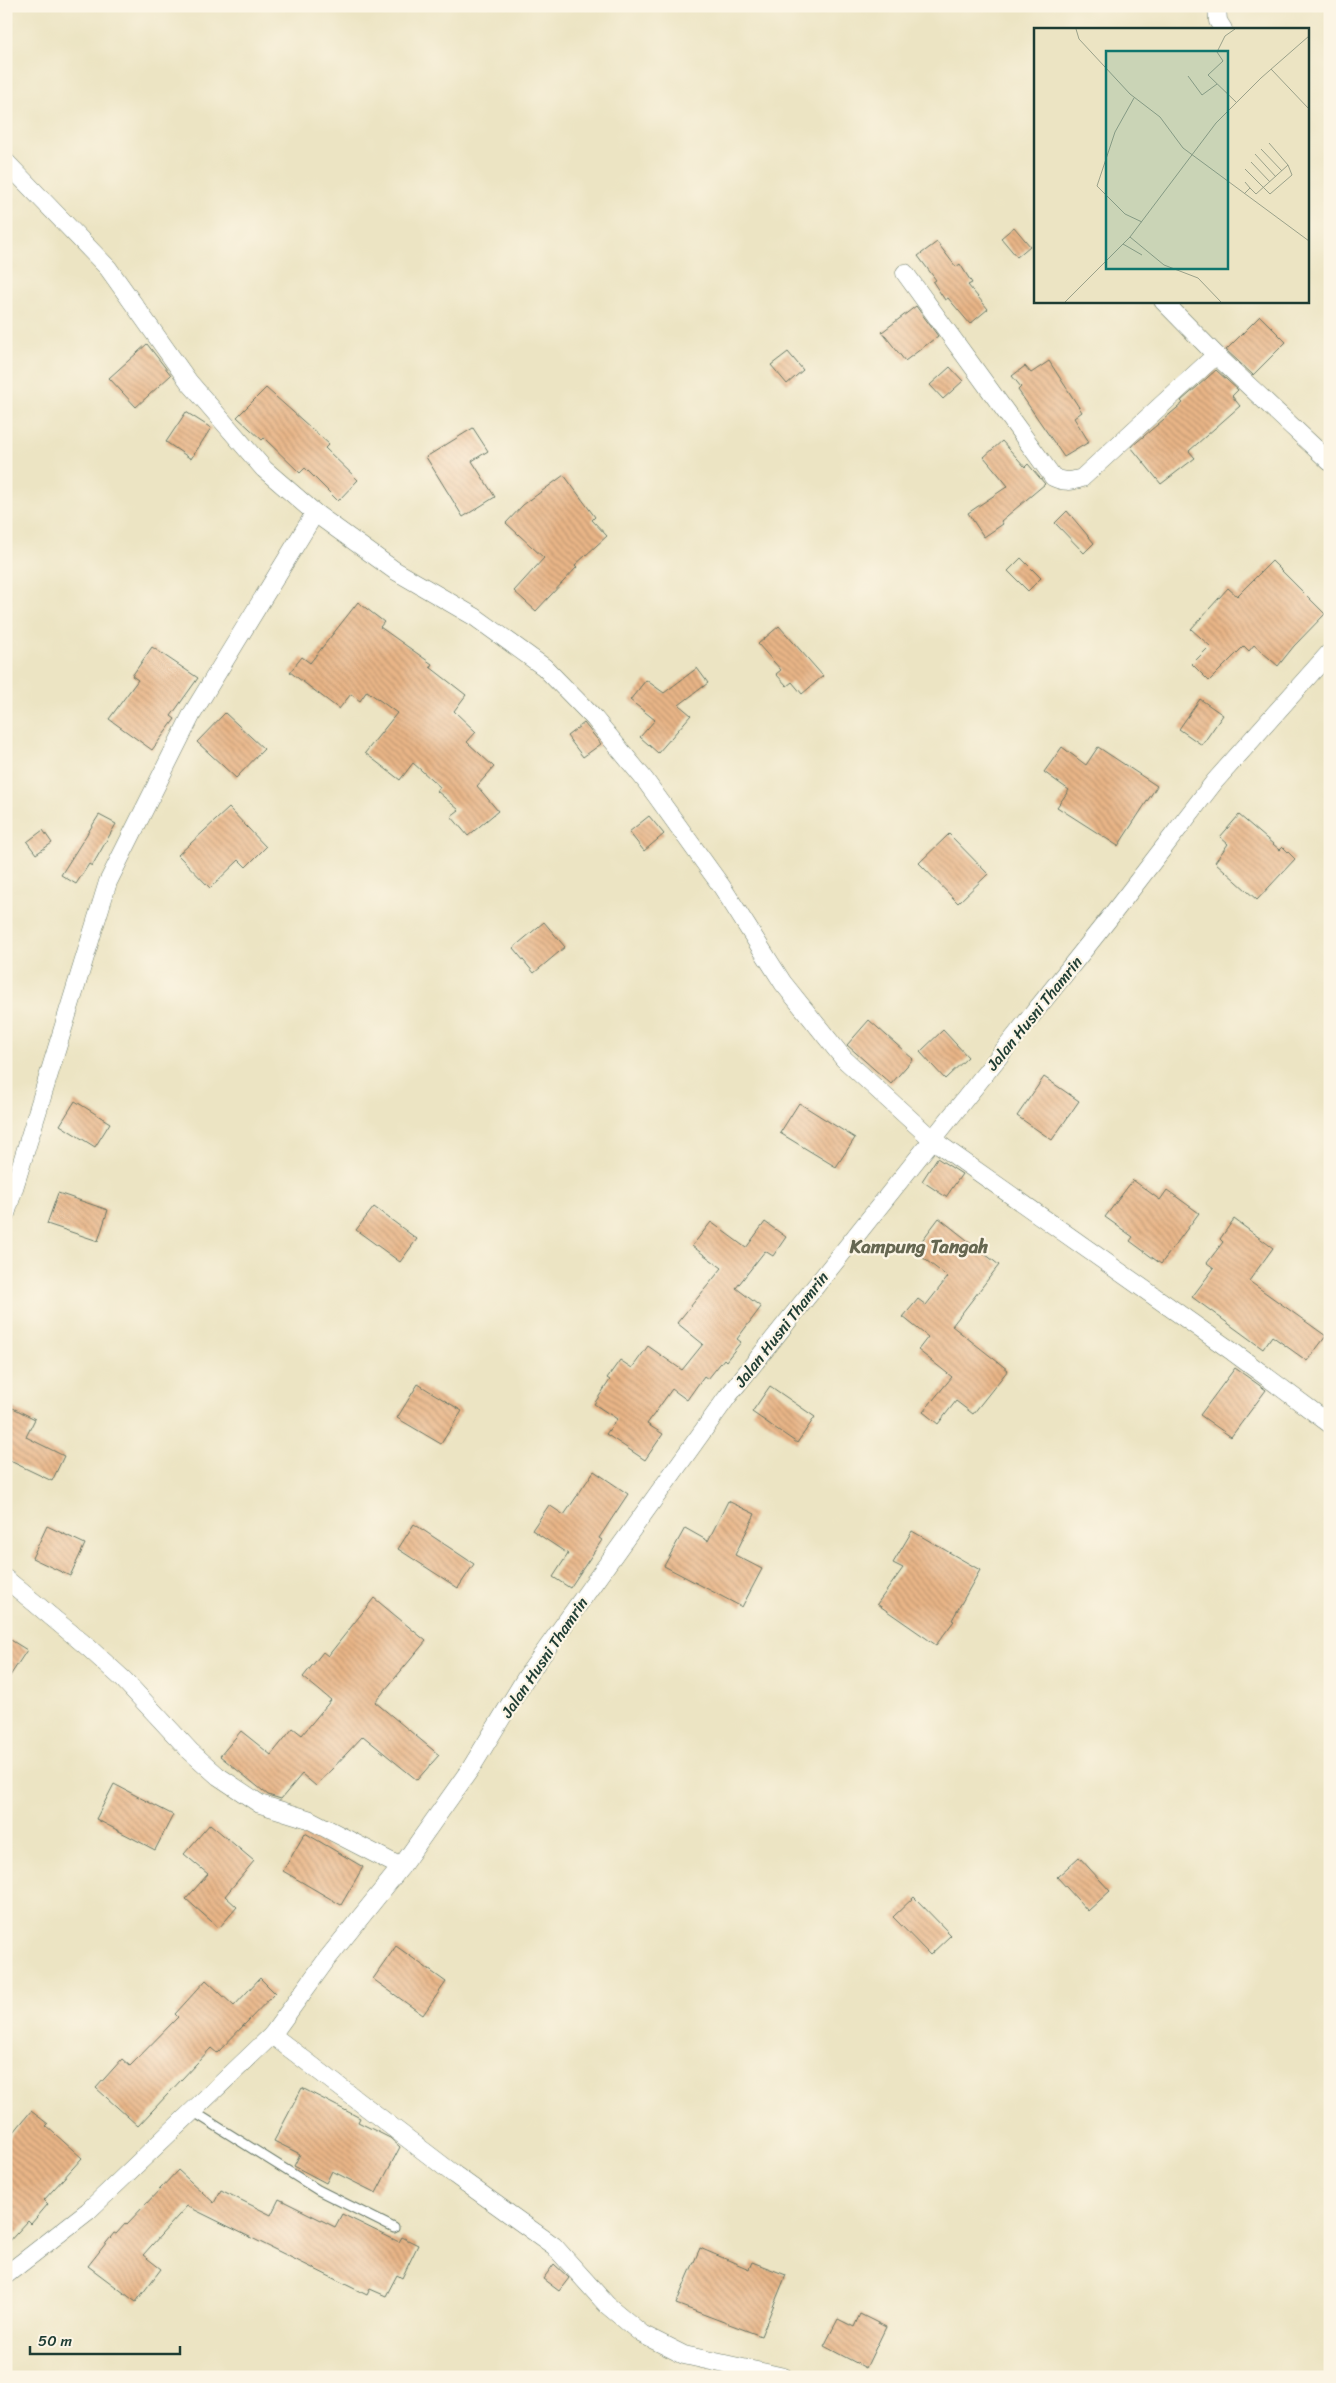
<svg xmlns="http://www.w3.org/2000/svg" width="1336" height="2383" viewBox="0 0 1336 2383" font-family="Sriracha,sans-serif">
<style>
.building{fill:url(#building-back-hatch)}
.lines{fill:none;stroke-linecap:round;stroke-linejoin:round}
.lane-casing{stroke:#677766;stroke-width:11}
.street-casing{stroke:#677766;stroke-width:19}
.lane{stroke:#fff;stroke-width:9}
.street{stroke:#fff;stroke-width:18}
.labels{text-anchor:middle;stroke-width:4.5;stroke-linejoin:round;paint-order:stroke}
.street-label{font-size:16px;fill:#1f3d34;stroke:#fcf5e5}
.quarter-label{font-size:19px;font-weight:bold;fill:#666751;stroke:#fcf5e5}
.inset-road{fill:none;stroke:#9aa18a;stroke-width:1}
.view{fill:#0f766e;fill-opacity:0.15;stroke:#0f766e;stroke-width:2.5}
.inset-edge{fill:none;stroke:#1f3d34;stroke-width:2.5}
</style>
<defs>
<pattern id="building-back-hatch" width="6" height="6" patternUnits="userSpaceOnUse" patternTransform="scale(1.25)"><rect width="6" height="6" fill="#e9b587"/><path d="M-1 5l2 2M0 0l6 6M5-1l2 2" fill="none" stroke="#bc946f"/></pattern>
</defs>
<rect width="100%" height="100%" fill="#fcf5e5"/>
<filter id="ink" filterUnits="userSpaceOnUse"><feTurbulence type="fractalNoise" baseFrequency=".02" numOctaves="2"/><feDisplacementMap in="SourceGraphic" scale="10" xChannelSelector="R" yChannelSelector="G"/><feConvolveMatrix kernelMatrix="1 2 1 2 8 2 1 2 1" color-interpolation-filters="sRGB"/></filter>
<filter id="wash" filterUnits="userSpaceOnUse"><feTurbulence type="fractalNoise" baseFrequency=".0096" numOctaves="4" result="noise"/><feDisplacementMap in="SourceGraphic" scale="20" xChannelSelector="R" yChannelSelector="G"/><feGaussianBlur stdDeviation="1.12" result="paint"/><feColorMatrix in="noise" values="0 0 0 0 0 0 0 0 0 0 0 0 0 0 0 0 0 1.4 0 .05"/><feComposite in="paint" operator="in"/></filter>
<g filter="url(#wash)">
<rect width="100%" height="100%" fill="#ece4c3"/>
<g id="blocks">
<!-- building -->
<g class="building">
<path d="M1014,227L1030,246L1017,257L1001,238Z"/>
<path d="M937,242L956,267L960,264L972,283L968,285L988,309L970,324L948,298L945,300L933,282L936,280L918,256Z"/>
<path d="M916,306L938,336L905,361L882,332Z"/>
<path d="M1260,316L1286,342L1253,375L1226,350Z"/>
<path d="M147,344L171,375L136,407L109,378Z"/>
<path d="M788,352L803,370L787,384L771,365Z"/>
<path d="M1049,361L1082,412L1074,418L1089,442L1064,457L1018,390L1021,387L1012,376L1025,366L1031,373Z"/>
<path d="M950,367L963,381L943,399L930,385Z"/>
<path d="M1216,370L1238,390L1232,396L1240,406L1189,451L1195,458L1161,484L1131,447L1183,403L1181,401Z"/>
<path d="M266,388L329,444L325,448L358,480L338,501L305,468L300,473L264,438L262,440L237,417Z"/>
<path d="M186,412L211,428L191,459L166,442Z"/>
<path d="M473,428L488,451L472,461L495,497L463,517L426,457Z"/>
<path d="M1002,441L1025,467L1028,464L1045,484L1001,521L1003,524L984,537L968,513L1008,486L984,457Z"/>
<path d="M564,475L595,517L592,520L607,536L575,565L577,567L536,611L514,591L544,558L506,523L523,505Z"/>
<path d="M1067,511L1094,543L1084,553L1055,523Z"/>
<path d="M1021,558L1041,578L1028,591L1008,571Z"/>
<path d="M1272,561L1325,614L1294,646L1278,666L1254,645L1249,651L1244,646L1209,681L1192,664L1210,646L1191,629L1228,588L1237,596Z"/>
<path d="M358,602L384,622L380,627L432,664L430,667L466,695L454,711L476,732L467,742L494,767L477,786L498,811L468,836L451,816L459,810L437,791L440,787L413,763L400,780L365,753L397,713L367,691L360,701L351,694L339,709L290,672L302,657L310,663Z"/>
<path d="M779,626L823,676L802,694L792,682L787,686L776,674L781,670L758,644Z"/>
<path d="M152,647L198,678L171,716L175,719L152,750L109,719L138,680L132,676Z"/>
<path d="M697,668L708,683L679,705L691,715L658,753L640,737L655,720L630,700L646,680L664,693Z"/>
<path d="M1200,699L1223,715L1202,745L1179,729Z"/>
<path d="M225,713L264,749L236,778L197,742Z"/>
<path d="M584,723L601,744L583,757L567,736Z"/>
<path d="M1062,747L1086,765L1098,747L1157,786L1118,846L1057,807L1069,790L1044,772Z"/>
<path d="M229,808L266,847L246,867L239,860L210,888L178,855Z"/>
<path d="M99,815L116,824L92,866L89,864L76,884L61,875Z"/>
<path d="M1239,815L1280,850L1283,847L1295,859L1257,900L1215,862L1228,844L1220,837Z"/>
<path d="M649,816L664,834L644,851L629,832Z"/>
<path d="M43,830L52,843L36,854L27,842Z"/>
<path d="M949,834L988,874L958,903L919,863Z"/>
<path d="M544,922L565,947L534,973L513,948Z"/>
<path d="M869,1020L913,1059L891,1084L847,1045Z"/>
<path d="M943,1030L968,1057L945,1079L920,1052Z"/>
<path d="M1044,1077L1079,1101L1052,1140L1017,1116Z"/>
<path d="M75,1101L110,1123L95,1147L60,1125Z"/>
<path d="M799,1103L855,1138L836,1167L780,1133Z"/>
<path d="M937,1158L962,1174L946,1197L922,1181Z"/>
<path d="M1133,1180L1160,1200L1167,1190L1199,1213L1161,1264L1130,1241L1133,1237L1105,1217Z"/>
<path d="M58,1193L108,1210L98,1241L47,1224Z"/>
<path d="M374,1207L417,1239L400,1262L356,1230Z"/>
<path d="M939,1218L999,1265L952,1326L1008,1370L973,1414L956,1401L938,1424L923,1412L952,1377L918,1350L928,1337L903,1317L918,1299L926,1305L948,1277L914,1251Z"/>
<path d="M1234,1219L1273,1248L1249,1281L1326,1336L1307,1361L1272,1336L1263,1349L1192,1297L1214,1268L1207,1263L1223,1242L1220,1239Z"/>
<path d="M711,1222L746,1248L765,1222L786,1237L773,1256L765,1251L736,1288L761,1307L737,1339L741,1342L726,1361L724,1359L708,1379L704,1376L687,1400L672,1389L647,1424L663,1434L645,1460L606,1434L617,1419L594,1404L610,1380L607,1378L620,1360L632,1368L648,1346L682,1370L703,1344L677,1323L722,1268L692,1246Z"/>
<path d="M1235,1368L1266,1390L1231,1437L1200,1415Z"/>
<path d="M418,1384L462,1411L441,1444L397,1418Z"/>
<path d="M770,1386L815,1417L797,1443L752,1412Z"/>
<path d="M13,1408L35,1419L26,1437L64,1456L52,1481L6,1459V1422Z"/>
<path d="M594,1471L628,1494L599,1538L602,1540L570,1588L553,1577L568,1554L532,1530L549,1505L564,1515Z"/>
<path d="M728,1501L755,1514L735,1555L762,1569L742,1607L664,1566L685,1528L708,1541Z"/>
<path d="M414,1524L474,1564L458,1588L398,1549Z"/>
<path d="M47,1526L85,1544L70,1576L32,1558Z"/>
<path d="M912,1531L980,1570L952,1620L954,1621L936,1645L877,1604L903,1568L893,1563Z"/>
<path d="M374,1598L426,1641L375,1702L439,1755L417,1780L363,1736L316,1786L302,1774L281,1799L268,1795L220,1756L241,1731L271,1755L293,1728L302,1735L331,1700L303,1677L323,1652L328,1656Z"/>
<path d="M6,1637L27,1650L6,1682Z"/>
<path d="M114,1784L173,1815L155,1850L96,1819Z"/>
<path d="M210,1824L254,1861L225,1896L237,1907L219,1928L186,1899L208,1874L184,1854Z"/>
<path d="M305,1833L363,1867L341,1905L283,1871Z"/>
<path d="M1079,1857L1110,1891L1088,1911L1057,1877Z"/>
<path d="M914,1897L951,1935L930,1955L893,1917Z"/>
<path d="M396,1946L446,1982L423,2015L373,1979Z"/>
<path d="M260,1978L275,1993L217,2053L211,2048L138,2126L96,2088L122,2059L130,2066L178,2017L175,2014L206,1980L234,2006Z"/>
<path d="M302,2088L360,2118L358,2122L390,2138L400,2147L376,2193L332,2171L326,2183L294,2166L300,2154L274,2141Z"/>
<path d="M31,2111L48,2124L46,2126L82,2158L44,2200L48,2204L31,2224L28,2221L6,2245V2142Z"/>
<path d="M178,2170L214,2203L221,2190L271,2215L279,2199L335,2227L342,2214L399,2242L402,2237L418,2245L402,2278L397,2275L386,2296L370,2289L367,2295L187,2206L143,2255L161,2269L136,2302L88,2266L114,2233L116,2234L126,2223L127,2224Z"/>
<path d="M700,2248L749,2269L752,2262L786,2275L761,2336L676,2304Z"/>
<path d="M554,2264L569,2278L559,2291L543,2279Z"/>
<path d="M860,2314L886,2327L866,2368L824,2346L838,2319L854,2327Z"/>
</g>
</g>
</g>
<g filter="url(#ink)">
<use href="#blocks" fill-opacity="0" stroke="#677766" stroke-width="1"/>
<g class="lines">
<defs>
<path id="lane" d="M194,2112L318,2190L394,2228"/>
<g id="street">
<path d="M1217,6L1218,21L1223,29"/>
<path d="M6,162L108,268L189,382L264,469L315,513L394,570L475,617L544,667L594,718L645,780L722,887L783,983L844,1059L933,1140L1233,1352L1330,1424"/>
<path d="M905,273L1053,477C1064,482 1070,482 1082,478L1216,355"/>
<path d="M1163,301L1216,355L1330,462"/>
<path d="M6,1214L108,882L192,714L315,513"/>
<path d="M6,1579L90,1649L124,1680L190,1751L218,1776L260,1804L308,1819L401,1867"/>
<path d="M272,2035L327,1959L401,1867L471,1768L527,1676L728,1396L1107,921L1215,781L1330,652"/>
<path d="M6,2275L88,2211L272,2035L455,2175L554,2246L607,2305L642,2334L684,2355L784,2377"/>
</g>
</defs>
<!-- lane casing -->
<use href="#lane" class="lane-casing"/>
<!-- street casing -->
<use href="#street" class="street-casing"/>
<!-- lane -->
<use href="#lane" class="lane"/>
<!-- street -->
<use href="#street" class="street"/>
</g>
</g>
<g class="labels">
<!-- street labels -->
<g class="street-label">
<text transform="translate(1034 1013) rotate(-51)" y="6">Jalan Husni Thamrin</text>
<text transform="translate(781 1329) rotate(-52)" y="6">Jalan Husni Thamrin</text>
<text transform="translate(544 1657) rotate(-56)" y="6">Jalan Husni Thamrin</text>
</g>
<!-- quarter labels -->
<g class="quarter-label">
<text x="919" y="1253">Kampung Tangah</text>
</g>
</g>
<!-- overview -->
<g transform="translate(1034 28)">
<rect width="275" height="275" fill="#ece4c3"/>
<path class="inset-road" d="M42,1L45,11L96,66L126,89L149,120L275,213M201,1L191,8L183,24L189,33L174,47L202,74M237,41L275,81M154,48L168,67L183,56M100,70L81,104L63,158L91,186L108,194M227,121L248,143M221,126L242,149M217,134L236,154M211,141L236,166L258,147L254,137M216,160L222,166L254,137L235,115M210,166L216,160L211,154M96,209L182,95L227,50L275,8M89,216L108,227M31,274L96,209L130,237L164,250L187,274"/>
<path class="view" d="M72,23H194V241H72Z"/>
<rect width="275" height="275" class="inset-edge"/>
</g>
<!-- margin -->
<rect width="1336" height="2383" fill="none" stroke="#fcf5e5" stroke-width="25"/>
<!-- scale -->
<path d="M30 2346v8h150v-8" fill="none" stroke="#1f3d34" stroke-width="2.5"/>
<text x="38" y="2346" font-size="15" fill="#1f3d34" stroke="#fcf5e5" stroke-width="4" paint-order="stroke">50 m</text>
</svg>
